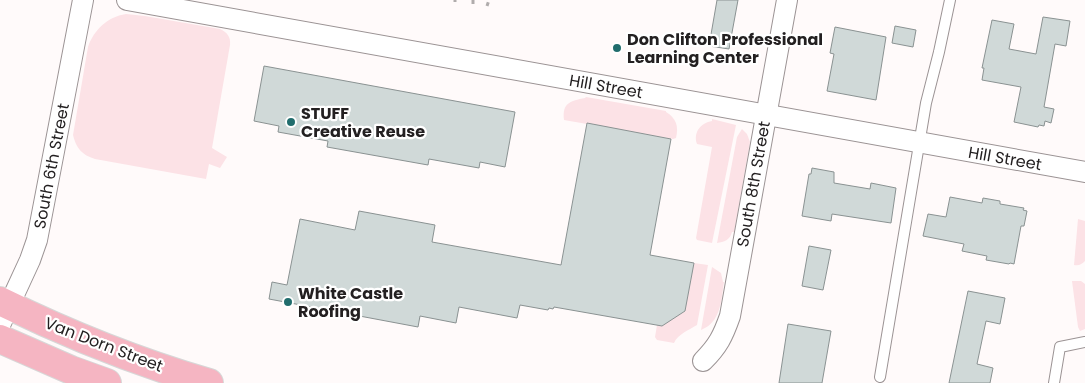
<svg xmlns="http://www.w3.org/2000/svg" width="1085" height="383" viewBox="0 0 1085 383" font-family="Poppins,sans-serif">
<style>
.green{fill:#fce2e6}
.building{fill:#d0d9d8;stroke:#8a9292}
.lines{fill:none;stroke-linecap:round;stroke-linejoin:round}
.lane-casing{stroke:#9b9394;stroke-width:12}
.street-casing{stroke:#9b9394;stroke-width:22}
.primary-casing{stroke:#d7d7d7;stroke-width:30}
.path{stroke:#b0acac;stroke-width:3;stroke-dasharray:4 4;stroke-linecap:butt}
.lane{stroke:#fff;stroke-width:10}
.street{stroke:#fff;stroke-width:20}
.primary{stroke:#f5b5c2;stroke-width:28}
.poi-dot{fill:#216d6d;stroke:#fff;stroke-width:2}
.labels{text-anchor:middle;stroke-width:4.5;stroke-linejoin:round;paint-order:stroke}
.poi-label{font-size:16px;font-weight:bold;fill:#232021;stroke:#fff;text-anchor:start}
.street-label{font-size:16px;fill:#232021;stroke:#fff}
</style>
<rect width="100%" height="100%" fill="#fffafa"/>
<!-- green -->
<g class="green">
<path d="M126,14L145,16L220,29C227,32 231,37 230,45L212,148L227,157L220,168L209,164L206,179L95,159C82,155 76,148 73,135L88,47C94,30 107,17 126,14Z"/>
<path d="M586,97L666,111V112C676,118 679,126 676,138L673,139L564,120C562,103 570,101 585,98Z"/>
<path d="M712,119L736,125L712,243L697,240L696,238L712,147L697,144C693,132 701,123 712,121Z"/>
<path d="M742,129L747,134L750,142L734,232H732C730,240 724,242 717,243L737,137Z"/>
<path d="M1078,219L1085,221V261C1082,264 1079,266 1074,265Z"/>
<path d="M694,263L708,265L697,325C689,330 678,334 674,343L657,340L655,337L657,325L662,326L685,311Z"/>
<path d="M712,267L721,273L723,282H724C721,301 721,322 701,330Z"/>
<path d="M1072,281H1081L1085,284V329L1080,331L1078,327Z"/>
</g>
<!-- building -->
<g class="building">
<path d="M717,0H738L729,49L709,46Z"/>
<path d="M1043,17L1070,21L1066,46L1055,44L1044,107L1054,109L1051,123L1045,121L1044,126L1039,125L1038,127L1014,122L1021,87L982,80L984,68H982L992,20L1014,24L1009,49L1036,54Z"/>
<path d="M895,26L916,30L913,47L892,43Z"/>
<path d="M835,27L886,37L876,100L827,91L834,54L830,53Z"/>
<path d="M264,66L515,112L505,167L480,162L479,168L429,159L428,165L327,147L328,141L278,132L279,126L254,121Z"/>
<path d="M587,123L671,139L650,255L694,263L685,311L662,326L554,307L553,309L549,308L548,310L520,305L517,318L459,307L456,323L420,316L418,327L269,299L272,282L287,285L300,219L355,230L359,211L435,225L432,242L561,265Z"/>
<path d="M812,168L834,172V183L870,189L871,183L896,188L891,223L832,214L831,221L802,216L809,174H811Z"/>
<path d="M950,197L982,203L983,198L1000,201V204L1024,208L1023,210L1027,211L1024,226H1021L1014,264L1010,263L1009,264L986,260L987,256L962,251L964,244L923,236L928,214L946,217Z"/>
<path d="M809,246L831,250L823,290L802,286Z"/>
<path d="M968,291L1005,298L1000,324L986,321L977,364L993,368L990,383H949Z"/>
<path d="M788,324L831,331L822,383H779Z"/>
</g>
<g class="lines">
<defs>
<g id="lane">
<path d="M880,377L926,103L939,52L950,0"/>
<path d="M1054,383L1060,347L1085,342"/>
</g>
<g id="street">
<path d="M127,0L1085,172"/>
<path d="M0,325L30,260L37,240L83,0"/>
<path d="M703,361C718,346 723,336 730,316L787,0"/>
</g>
<g id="primary">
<path d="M0,301C67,334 137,362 209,383"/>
<path d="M0,339L71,370L107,383"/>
</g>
</defs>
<!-- lane casing -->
<use href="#lane" class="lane-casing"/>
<!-- street casing -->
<use href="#street" class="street-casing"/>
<!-- primary casing -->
<use href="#primary" class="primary-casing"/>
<!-- path -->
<g class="path">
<path d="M455,2V0"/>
<path d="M473,4V0"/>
<path d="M487,6L489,0"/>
</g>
<!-- lane -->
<use href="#lane" class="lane"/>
<!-- street -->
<use href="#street" class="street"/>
<!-- primary -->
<use href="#primary" class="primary"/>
</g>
<!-- markers -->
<g class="poi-dot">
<circle cx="617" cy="48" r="5"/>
<circle cx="291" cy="122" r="5"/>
<circle cx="288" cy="302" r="5"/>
</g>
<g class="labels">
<!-- poi labels -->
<g class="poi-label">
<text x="627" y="45">Don Clifton Professional<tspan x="627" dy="18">Learning Center</tspan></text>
<text x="301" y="119">STUFF<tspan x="301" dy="18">Creative Reuse</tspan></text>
<text x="298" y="299">White Castle<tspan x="298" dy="18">Roofing</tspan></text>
</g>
<!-- street labels -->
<g class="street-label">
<text transform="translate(606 86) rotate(10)" y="6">Hill Street</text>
<text transform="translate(1005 158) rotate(10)" y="6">Hill Street</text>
<text transform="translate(51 166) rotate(-79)" y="6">South 6th Street</text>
<text transform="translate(753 184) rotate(-80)" y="6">South 8th Street</text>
<text transform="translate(104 344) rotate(21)" y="6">Van Dorn Street</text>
</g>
</g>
</svg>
